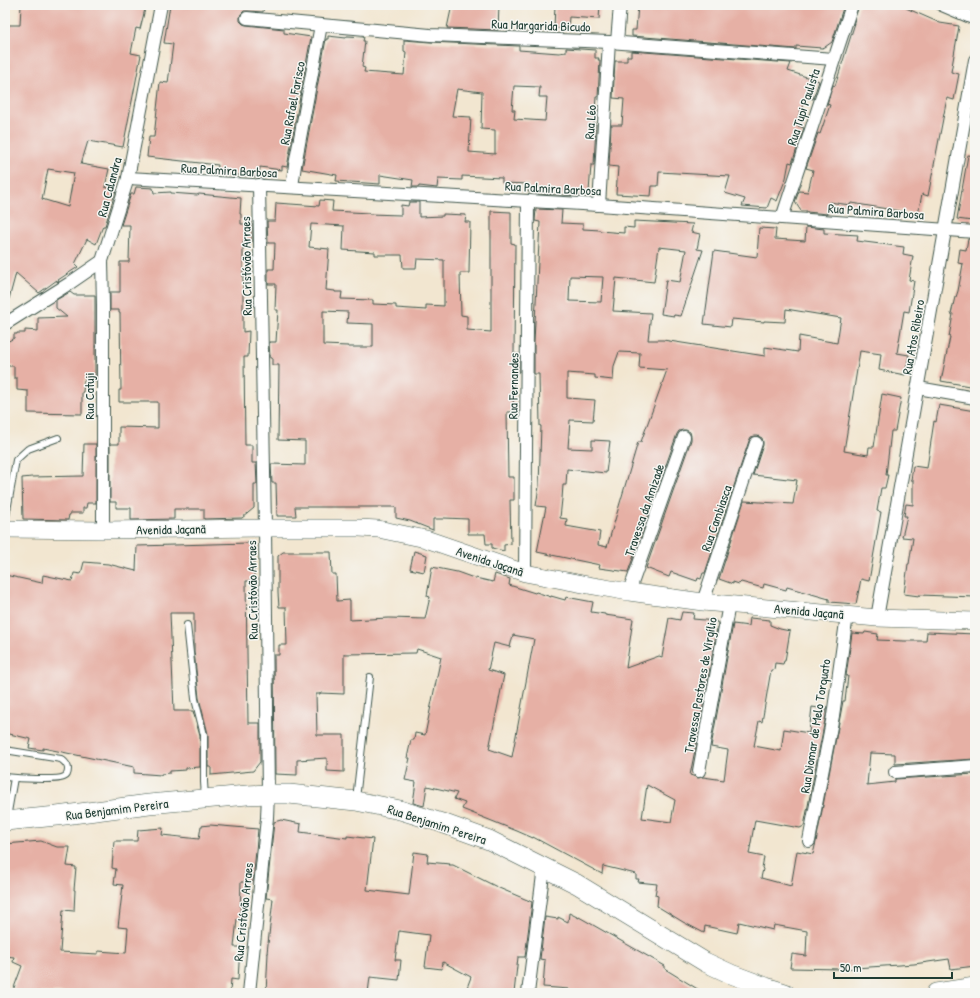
<svg xmlns="http://www.w3.org/2000/svg" width="980" height="998" viewBox="0 0 980 998" font-family="'Patrick Hand',sans-serif">
<style>
.building{fill:#e6b0a5;fill-rule:evenodd}
.lines{fill:none;stroke-linecap:round;stroke-linejoin:round}
.lane-casing{stroke:#3f564b;stroke-width:8}
.street-casing{stroke:#3f564b;stroke-width:14}
.secondary-casing{stroke:#3f564b;stroke-width:18}
.primary-casing{stroke:#3f564b;stroke-width:20}
.lane{stroke:#fff;stroke-width:6}
.street{stroke:#fff;stroke-width:12}
.secondary{stroke:#fff;stroke-width:17}
.primary{stroke:#fff;stroke-width:19}
.labels{text-anchor:middle;stroke-width:3;stroke-linejoin:round;paint-order:stroke}
.street-label{font-size:13px;fill:#1f3d34;stroke:#f6f6f2}
</style>
<rect width="100%" height="100%" fill="#f6f6f2"/>
<filter id="ink" filterUnits="userSpaceOnUse"><feTurbulence type="fractalNoise" baseFrequency=".025" numOctaves="2"/><feDisplacementMap in="SourceGraphic" scale="8" xChannelSelector="R" yChannelSelector="G"/><feConvolveMatrix kernelMatrix="1 2 1 2 8 2 1 2 1" color-interpolation-filters="sRGB"/></filter>
<filter id="wash" filterUnits="userSpaceOnUse"><feTurbulence type="fractalNoise" baseFrequency=".012" numOctaves="4" result="noise"/><feDisplacementMap in="SourceGraphic" scale="16" xChannelSelector="R" yChannelSelector="G"/><feGaussianBlur stdDeviation="0.9" result="paint"/><feColorMatrix in="noise" values="0 0 0 0 0 0 0 0 0 0 0 0 0 0 0 0 0 1.4 0 .05"/><feComposite in="paint" operator="in"/></filter>
<g filter="url(#wash)">
<rect width="100%" height="100%" fill="#f2e6d0"/>
<g id="blocks">
<!-- building -->
<g class="building">
<path d="M21,5H146L140,29L136,28L131,53L141,55L123,147L88,141L81,164L109,169L105,187L116,190L105,226H103L96,244L87,239L75,264L78,267L58,280L59,281L57,282V280L39,293L16,273L9,299H5V167H6L8,142H5V64L8,25H20ZM48,169L74,173L68,207L42,199Z"/>
<path d="M170,5H264L263,12L248,11H244L241,14L240,17V21L243,24L246,25L284,29V33L311,37L287,167L282,166V170L260,167L259,177L217,173L218,165L147,157L149,137H154L160,82L168,83L173,44L164,43Z"/>
<path d="M452,5H499L498,30L447,28Z"/>
<path d="M555,5H600L599,19L569,17L568,29L554,28Z"/>
<path d="M638,5H844L832,42L825,47L822,48L796,46V49L632,36V30H636Z"/>
<path d="M859,5H907L906,8L940,23L959,26L951,72L959,74L954,100L947,98L928,196L922,194L918,214L851,203L850,205L829,202L827,214L807,212V211H801L795,202L799,191L808,192L813,170L806,168L818,133L820,134L830,105L827,104L833,85L835,86L855,23L853,25Z"/>
<path d="M328,36L346,38L347,36L364,37L363,41H365L362,67L365,68L364,72L404,75L406,52L404,51V40L430,42L519,46V50L559,53L566,52V48L595,50V58H599L598,60H600L598,97H596L594,124H596L594,165H591L589,192L586,196L536,194V193L528,192L529,184L502,183V178L462,176V180L438,179L437,188L419,186V187H412L413,180L380,175V184L336,181L337,175L302,169L326,39H328ZM514,86L540,87L539,97H547L545,121L514,119L515,110H512ZM457,89L482,92L481,129L495,130V154L469,152L471,117L452,116Z"/>
<path d="M631,51L791,63L788,71L819,81L813,99L806,97L795,125L804,128L792,163L789,162L786,178L777,201L771,198L767,208L742,206L745,199L725,193L730,176L659,172L658,186H652L651,196L616,194L618,167L609,166L611,125H622L624,99L613,98L615,61H627V56H631Z"/>
<path d="M968,155L975,156V216H972V221L957,219Z"/>
<path d="M136,187L153,188L154,193L171,192V193L197,195L199,194L241,198L240,214H241V224H252V242H243V332L249,331L248,357H244L245,445H252V463H256L257,484H254V508L242,518L204,519V509H174V519L131,520V508H116V502H110V444H119V427L158,428V402H119V390H121L120,313H119V310H110V292H120V262H129L130,225H121L131,194H134Z"/>
<path d="M320,200L333,201L332,211L369,213V214L401,215V205L408,206L409,202H419V217L443,216V214L466,215L465,222H470L469,273H460L461,315L467,316V330L491,332V211L511,212V243L515,244L514,354H519V372H514L513,412H507L508,477H514V500H510L511,544L504,545V551L492,548V544H486L485,534H468V519L444,518L443,519H433V530L410,521L396,518V507H295L296,516H277L276,483H272L271,464L305,465V441L278,440L279,365H272V358H270L269,342H276L278,310H275L276,284H268V269H274L275,243H268L267,221H275L276,203L319,206ZM311,224L344,226L343,250L375,252V255H402L403,268H416L417,259L444,260V306L426,305V310L396,308V305L373,304V300L341,299L342,292H335V291L326,290L329,249L309,247ZM323,311L348,312L347,323L373,324V347H348V346L323,345Z"/>
<path d="M536,209L562,210L561,223L583,224V229L600,230V231L624,233V227L634,228V221L693,224L691,232L700,234L697,249L703,250L681,316L674,315V316L661,314L666,280L680,282L686,250L659,247L654,282L616,278L613,311L651,313L648,340H663L765,356V347L798,352L799,336L837,343L841,318L786,309L785,322L764,321V322L732,319L731,327L704,324L714,251L757,257L759,228L776,229L775,239L805,241L806,227L824,229V233L858,235L857,241L904,247L903,254L913,256L909,280L914,281L909,312L904,311L897,353L909,355L905,375L879,370L881,354L860,351L844,451L868,455L869,447H874L882,394L901,398L895,431H891L886,475H888L885,488H881L877,511L881,512L869,581L861,579L856,604L829,602V599L787,587L786,590L764,584L763,588L741,582L739,584L733,582V584L719,579L744,501L793,504L797,480L753,475L763,445V442L762,438L758,436H755L751,437L749,441L705,573H703L701,579L698,578L697,581L671,572L669,577L646,568L691,440V436L690,432L686,430H683L679,431L677,434L628,572L599,568L600,565L537,552L546,507L536,506L539,486L541,426H540L539,374H534V342L540,222L535,221ZM570,276L603,277L601,302L569,301ZM619,352L640,353L639,368L667,370L642,439L641,442H638L607,547L598,545L600,532L566,526L567,519L560,518L562,499L563,485H566L567,469L606,473L610,441L592,440V449L568,448L570,420L593,421L595,400L567,398V373L595,375V378L613,380L614,366Z"/>
<path d="M968,239H975V387L941,381L950,337H949L953,314H951L955,297H956L958,291L963,264L958,263L960,249L966,250Z"/>
<path d="M70,292L74,295H95V381L84,380L83,392H82V414L28,413V391L17,390V378H14V366H5V343L14,338V334H17V333H25V330L38,331V318L67,317L56,308V300Z"/>
<path d="M939,405L975,411V597L919,595V596L904,594L908,564H909L913,538L902,537L907,516H904L906,504L913,505V480H911L913,466L927,468L934,421L936,422Z"/>
<path d="M84,444H96V503H87L86,508H83V513H70V515H69L68,520L23,519L22,478L32,477L83,476Z"/>
<path d="M249,543L254,547V581H246L248,723H260V762L253,771L211,775V767H208V734L199,698L194,651V613H170L174,711H193L200,736V767L186,768V770L170,771V773L161,774V775L134,773V767L43,748V750L29,748L31,739L5,733V575L42,583L43,575L72,581L74,573L81,574L84,562L108,564L136,571L137,546Z"/>
<path d="M414,551L427,555L424,572L410,569Z"/>
<path d="M283,552H331L332,574H336L337,601L350,600V620L389,618L425,619L430,597L427,596L432,567L457,572L471,577L493,582L495,574L510,579L509,585L535,593L536,592L551,597V596L565,600L566,597L593,602L591,612L605,614V615L633,619L626,668L659,656L662,657L669,618L680,620L682,612L694,613L693,619L716,621V622L718,623L696,745L690,775L693,776L698,778L703,777L724,780L728,750L711,747L733,624L749,626L750,618L770,620V625L780,629L790,631L785,661H784L783,664L775,663L774,670H771L762,722L759,721L754,746L781,751L784,729L809,733L812,707L826,709V715L804,826L800,828L755,820L749,854L764,857L762,868L763,869L761,878L791,886L797,851L813,854L816,842L840,717L843,701H845L848,676H846L852,633L864,634L865,632L878,634L877,640L904,641H926L927,632L975,634V759L895,764V754L870,753L867,785L895,782V779L975,774V966L951,969L949,959L914,964L840,969L790,968L792,954L806,956L807,931L774,925L773,930L739,922L737,933L705,926L704,933L683,922L657,906L658,896L655,895L657,884L638,882L639,879H636V874L603,866L602,874L533,837V838L517,831L462,809L465,803L454,799L457,793L427,786L424,806L413,803L416,782L405,780L410,758H407L411,740H414L415,733L425,735L441,657L417,649L416,653L344,654V694L320,693V694H316L317,735H344V772L327,771V758L297,760V775L275,774L274,655H279V645H287L286,607H279L278,593V556ZM513,635L534,639L512,757L489,749L504,675L488,670L494,643L510,647ZM647,785L675,800L671,822L642,818Z"/>
<path d="M281,820L301,824L300,832L347,838V836L373,839L367,890L409,895L414,852L428,854L427,862L450,864L449,865H453L499,888L532,902L525,957H518L514,993H465L471,977L443,962L442,969L425,967L429,935L399,931L395,960H401L399,980L370,977L368,993H266L268,953H267L273,899L266,898L274,822Z"/>
<path d="M210,825L258,829L253,882H241L240,920L237,919L234,947H240L238,980L231,979L230,992H228V993H12L22,966L13,962L14,957L5,956V844L41,841L57,847H70L67,866L76,867L74,890H75L74,911L63,910L60,952L98,954V951L126,953L128,928L118,927L123,885L114,884L116,869L112,868L114,841H137L138,830L163,828L162,835L199,839L201,826Z"/>
<path d="M569,913L579,918V917L665,966V969L704,993H568L569,989L543,987L545,960L540,959L545,917L558,919V917L568,922Z"/>
</g>
</g>
</g>
<g filter="url(#ink)">
<use href="#blocks" fill-opacity="0" stroke="#3f564b" stroke-width="1"/>
<g class="lines">
<defs>
<g id="lane">
<path d="M6,527V516L16,460L28,449L58,438"/>
<path d="M187,625L195,699L204,735V782L205,797"/>
<path d="M5,750L61,759C65,762 68,765 68,769C68,772 67,776 64,777C57,781 15,778 5,777"/>
<path d="M356,799L370,677"/>
<path d="M7,818L14,778"/>
</g>
<g id="street">
<path d="M942,5L975,19"/>
<path d="M247,18L430,35L609,42L834,59"/>
<path d="M617,42L620,5"/>
<path d="M128,178L599,205L975,232"/>
<path d="M292,187L295,165L321,25"/>
<path d="M599,205L609,42"/>
<path d="M782,218L852,5"/>
<path d="M102,261L103,305V530"/>
<path d="M5,324L70,283L102,261L128,178L161,5"/>
<path d="M918,388L975,398"/>
<path d="M525,573L528,201"/>
<path d="M629,592L684,437"/>
<path d="M703,602L756,443"/>
<path d="M877,618L975,60"/>
<path d="M699,771L729,604"/>
<path d="M895,772L975,766"/>
<path d="M809,841L833,716L847,615"/>
<path d="M249,993L267,818L268,794L265,528L259,185"/>
<path d="M528,993L544,867"/>
</g>
<path id="secondary" d="M5,529L103,530L265,528H359L378,529L426,539L525,573L588,585L629,592L703,602L877,618L975,621"/>
<g id="primary">
<path d="M5,821L57,816L149,804L247,795L268,794H289L356,801L400,810L442,823L489,840L577,884L705,962L731,974L766,987L785,993"/>
<path d="M936,993L975,987"/>
</g>
</defs>
<!-- lane casing -->
<use href="#lane" class="lane-casing"/>
<!-- street casing -->
<use href="#street" class="street-casing"/>
<!-- secondary casing -->
<use href="#secondary" class="secondary-casing"/>
<!-- primary casing -->
<use href="#primary" class="primary-casing"/>
<!-- lane -->
<use href="#lane" class="lane"/>
<!-- street -->
<use href="#street" class="street"/>
<!-- secondary -->
<use href="#secondary" class="secondary"/>
<!-- primary -->
<use href="#primary" class="primary"/>
</g>
</g>
<g class="labels">
<!-- street labels -->
<g class="street-label">
<text transform="translate(541 25) rotate(2)" y="5">Rua Margarida Bicudo</text>
<text transform="translate(292 103) rotate(-79)" y="5">Rua Rafael Farisco</text>
<text transform="translate(803 107) rotate(-72)" y="5">Rua Tupi Paulista</text>
<text transform="translate(590 122) rotate(-86)" y="5">Rua Léo</text>
<text transform="translate(229 170) rotate(3)" y="5">Rua Palmira Barbosa</text>
<text transform="translate(109 187) rotate(-75)" y="5">Rua Calandra</text>
<text transform="translate(553 188) rotate(3)" y="5">Rua Palmira Barbosa</text>
<text transform="translate(876 211) rotate(4)" y="5">Rua Palmira Barbosa</text>
<text transform="translate(246 266) rotate(-91)" y="5">Rua Cristóvão Arraes</text>
<text transform="translate(913 337) rotate(-80)" y="5">Rua Atos Ribeiro</text>
<text transform="translate(513 386) rotate(-89)" y="5">Rua Fernandes</text>
<text transform="translate(89 396) rotate(-90)" y="5">Rua Catuji</text>
<text transform="translate(644 510) rotate(-71)" y="5">Travessa da Amizade</text>
<text transform="translate(716 518) rotate(-71)" y="5">Rua Cambiasca</text>
<text transform="translate(171 529) rotate(-1)" y="5">Avenida Jaçanã</text>
<text transform="translate(490 561) rotate(18)" y="5">Avenida Jaçanã</text>
<text transform="translate(252 590) rotate(-91)" y="5">Rua Cristóvão Arraes</text>
<text transform="translate(809 611) rotate(5)" y="5">Avenida Jaçanã</text>
<text transform="translate(700 685) rotate(-80)" y="5">Travessa Pastores de Virgílio</text>
<text transform="translate(815 726) rotate(-81)" y="5">Rua Diomar de Melo Torquato</text>
<text transform="translate(117 809) rotate(-7)" y="5">Rua Benjamim Pereira</text>
<text transform="translate(437 824) rotate(18)" y="5">Rua Benjamim Pereira</text>
<text transform="translate(243 912) rotate(-84)" y="5">Rua Cristóvão Arraes</text>
</g>
</g>
<!-- margin -->
<rect width="980" height="998" fill="none" stroke="#f6f6f2" stroke-width="20"/>
<!-- scale -->
<path d="M834 972v6h118v-6" fill="none" stroke="#1f3d34" stroke-width="2"/>
<text x="840" y="972" font-size="12" fill="#1f3d34" stroke="#f6f6f2" stroke-width="3" paint-order="stroke">50 m</text>
</svg>
